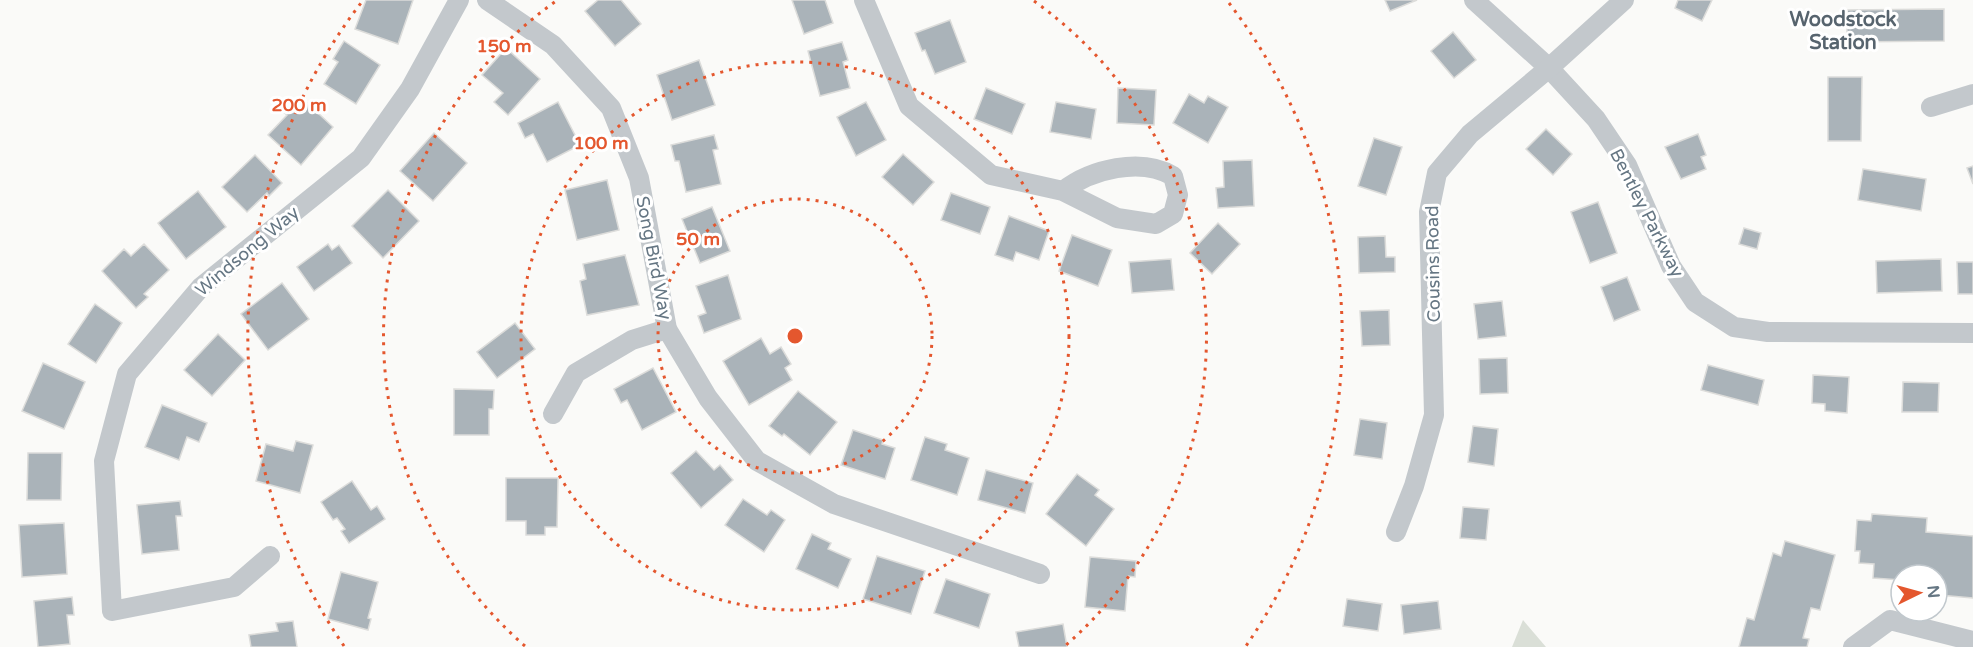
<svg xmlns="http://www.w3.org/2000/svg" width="1973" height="647" viewBox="0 0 1973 647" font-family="'Varela Round',sans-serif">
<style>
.green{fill:#dadfd7}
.building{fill:#aab3b9;stroke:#dcdcda;stroke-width:1.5}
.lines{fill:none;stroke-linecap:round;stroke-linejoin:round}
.minor{stroke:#c3c8cc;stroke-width:20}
.ring{fill:none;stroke:#e4572e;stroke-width:3;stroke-dasharray:3 6}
.labels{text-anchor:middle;stroke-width:6;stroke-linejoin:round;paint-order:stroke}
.street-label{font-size:18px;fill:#657683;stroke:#fff}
.neighbourhood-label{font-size:20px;font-weight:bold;fill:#57646e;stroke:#fff}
.centre{fill:#e4572e;stroke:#fff;stroke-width:3}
.ring-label{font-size:18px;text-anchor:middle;font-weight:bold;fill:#e4572e;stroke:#fff;stroke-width:6;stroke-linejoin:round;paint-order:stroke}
</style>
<rect width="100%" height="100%" fill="#fafaf8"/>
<!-- green -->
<path class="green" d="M1523,620L1546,647H1512Z"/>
<!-- building -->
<g class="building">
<path d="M366,0H413L398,44L355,29Z"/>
<path d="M598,0H621L641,24L615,46L585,11Z"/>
<path d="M792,0H825L833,23L804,34Z"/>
<path d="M1385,0H1417L1390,11Z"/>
<path d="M1678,0H1712L1702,21L1675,8Z"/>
<path d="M1944,9V41L1847,42V10Z"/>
<path d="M950,20L966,62L935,74L925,50L922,51L915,33Z"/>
<path d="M1453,32L1476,60L1454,78L1431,51Z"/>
<path d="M344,41L380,65L356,104L324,84L338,62L333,59Z"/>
<path d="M842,42L848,60L843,62L850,88L820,96L808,51Z"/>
<path d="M506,48L540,79L508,115L494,102L503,93L482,75Z"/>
<path d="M699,60L715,105L672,120L657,75Z"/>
<path d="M1828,77H1862L1861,141H1828Z"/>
<path d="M986,88L1025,104L1012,134L974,119Z"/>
<path d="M1118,88L1156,90L1154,125L1117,123Z"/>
<path d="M1189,94L1204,103L1208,96L1228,107L1208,143L1173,123Z"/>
<path d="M292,100L301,109L306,102L333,127L301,165L268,135L287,115L282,111Z"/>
<path d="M558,102L580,145L547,162L533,134L525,138L518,123Z"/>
<path d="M866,102L886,140L856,156L837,117Z"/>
<path d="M1056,102L1096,109L1091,139L1050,132Z"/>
<path d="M1546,129L1572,154L1553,175L1526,149Z"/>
<path d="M434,133L467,163L433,201L400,171Z"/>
<path d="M1698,134L1706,155L1701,157L1706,169L1681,179L1665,147Z"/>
<path d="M714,135L718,149L713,150L721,184L686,192L679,161H675L671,145Z"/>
<path d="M1374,138L1402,147L1386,195L1358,186Z"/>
<path d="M903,154L934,182L913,205L882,177Z"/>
<path d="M255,155L282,183L269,196L267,193L247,212L222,187Z"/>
<path d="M1252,160L1254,206L1218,208L1216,188L1224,187L1223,161Z"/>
<path d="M1973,166V184L1967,168Z"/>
<path d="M1863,169L1926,179L1921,211L1858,200Z"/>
<path d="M607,180L619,230L577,240L565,190Z"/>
<path d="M388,190L419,221L383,258L352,226Z"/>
<path d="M198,191L226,227L186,259L158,223Z"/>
<path d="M951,193L990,207L980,234L941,220Z"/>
<path d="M1598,202L1617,253L1590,263L1571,212Z"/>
<path d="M712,207L730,251L700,263L682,219Z"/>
<path d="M1009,216L1049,231L1039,260L1016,252L1013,261L995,255Z"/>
<path d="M1218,223L1240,244L1212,274L1190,253Z"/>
<path d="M1744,228L1761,233L1757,249L1739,244Z"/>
<path d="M1072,235L1112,250L1098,286L1059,271Z"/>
<path d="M1385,236L1386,257H1395V272L1359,273L1358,237Z"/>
<path d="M144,244L169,270L144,294L148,297L136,308L102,271L124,249L131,256Z"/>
<path d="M328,244L332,250L339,245L352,263L314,291L297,267Z"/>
<path d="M625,255L639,305L587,315L580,281L586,279L583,264Z"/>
<path d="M1171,259L1174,290L1132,293L1129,262Z"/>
<path d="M1941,259L1942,291L1877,293L1876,261Z"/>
<path d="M1957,262H1973V294H1958Z"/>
<path d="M728,275L741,319L704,333L698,316L706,313L696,286Z"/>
<path d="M1627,277L1640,310L1614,321L1601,287Z"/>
<path d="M282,283L309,319L268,350L241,314Z"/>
<path d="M1502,301L1506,336L1478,339L1474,304Z"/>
<path d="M95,304L122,323L96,363L68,344Z"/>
<path d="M1389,310L1390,345L1362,346L1360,311Z"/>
<path d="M515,323L535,349L497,378L477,352Z"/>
<path d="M218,334L245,360L212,396L184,370Z"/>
<path d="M761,338L770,354L781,347L791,364L785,368L792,380L749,405L723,361Z"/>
<path d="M1507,358L1508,393L1480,394L1479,359Z"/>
<path d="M43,363L85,382L64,429L22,411Z"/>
<path d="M1708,365L1764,380L1758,405L1701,390Z"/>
<path d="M653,368L676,412L642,430L627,400L621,403L614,389Z"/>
<path d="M1813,375L1849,377L1847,413L1825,411V404L1812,403Z"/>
<path d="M1903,382L1939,383L1938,412H1902Z"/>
<path d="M454,389L494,390L493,409H489V435H454Z"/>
<path d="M798,391L837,422L810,455L784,434L782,436L769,426Z"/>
<path d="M162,405L207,423L199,442L187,437L179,460L145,447Z"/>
<path d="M1360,419L1387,423L1382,459L1354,455Z"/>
<path d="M1473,426L1498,429L1494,466L1468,462Z"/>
<path d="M853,430L883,440L882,444L895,448L885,479L841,465Z"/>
<path d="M925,437L947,444L945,450L969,458L957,495L911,480Z"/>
<path d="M296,441L313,445L300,493L256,481L266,444L293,451Z"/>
<path d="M696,451L714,470L720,465L733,480L701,508L671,473Z"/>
<path d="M28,453H62L61,500H27Z"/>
<path d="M986,470L1033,483L1025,513L978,500Z"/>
<path d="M1077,474L1099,490L1095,495L1114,509L1086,546L1046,514Z"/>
<path d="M506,478H558L557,527H545V535H526V521H506Z"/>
<path d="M352,481L371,510L377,506L385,519L349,543L341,531L345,529L337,518L333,520L321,502Z"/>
<path d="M743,499L767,515L771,510L785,520L764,552L725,525Z"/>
<path d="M180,501L182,516H176L179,550L142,554L137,505Z"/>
<path d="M1463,507L1489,509L1486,540L1460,538Z"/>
<path d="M1872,514L1927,518L1926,532L1973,536V598L1939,595L1937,575H1901V580L1873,578L1874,564L1859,563L1860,551H1855L1857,520L1871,521Z"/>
<path d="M64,523L67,574L22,577L19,525Z"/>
<path d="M812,534L831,543L828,549L851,559L838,588L796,569Z"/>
<path d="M1785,541L1835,555L1820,610L1811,608L1803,638L1809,639L1807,647H1739L1747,618L1754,620L1773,553L1781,556Z"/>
<path d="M877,556L925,571L911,614L863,599Z"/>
<path d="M1090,557L1136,561L1135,577L1128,576L1125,611L1085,607Z"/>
<path d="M341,572L378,582L368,618L371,619L368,630L328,619Z"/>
<path d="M946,579L990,594L979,628L934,613Z"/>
<path d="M72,597L74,615H67L70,644L38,647L34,601Z"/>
<path d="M1347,599L1382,604L1378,631L1343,626Z"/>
<path d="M1438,601L1441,629L1404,634L1401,605Z"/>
<path d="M293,621L297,647H251L249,635L278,631L276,623Z"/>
<path d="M1063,624L1067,647H1019L1016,632Z"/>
</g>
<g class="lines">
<!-- minor -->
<g class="minor">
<path d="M487,0L553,45L611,108L639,178L667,329L708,398L757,461L834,504L1040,574"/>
<path d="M864,0L909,106L991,175L1063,191L1117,218L1156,224L1173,214L1178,195L1173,176C1141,157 1091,169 1063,191"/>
<path d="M1474,0L1549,68L1596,119L1627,165L1671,266L1695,302L1734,327L1768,332L1973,333"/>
<path d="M1931,107L1973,94"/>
<path d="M553,414L576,373L632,340L667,329"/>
<path d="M1396,532L1414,486L1434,415L1429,212L1437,173L1470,134L1549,68L1624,0"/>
<path d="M270,556L234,587L112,611L104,461L127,374L201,287L361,158L410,89L459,0"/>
<path d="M1853,647L1890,620L1973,641"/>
</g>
</g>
<!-- distance rings -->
<g class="ring">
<circle cx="795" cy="336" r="137"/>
<circle cx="795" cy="336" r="274"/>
<path d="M525 646A411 411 0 0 1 556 1M1034 1A411 411 0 0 1 1065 646"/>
<path d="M344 646A547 547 0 0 1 361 3M1229 3A547 547 0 0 1 1246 646"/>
</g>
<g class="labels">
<!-- street labels -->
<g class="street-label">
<text transform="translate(1647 213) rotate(63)" y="6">Bentley Parkway</text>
<text transform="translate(247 251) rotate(-40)" y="6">Windsong Way</text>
<text transform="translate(654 258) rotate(79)" y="6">Song Bird Way</text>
<text transform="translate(1433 264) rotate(-91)" y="6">Cousins Road</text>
</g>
<!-- neighbourhood labels -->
<g class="neighbourhood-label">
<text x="1843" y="26">Woodstock<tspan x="1843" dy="23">Station</tspan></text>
</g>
</g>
<circle cx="795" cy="336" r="9" class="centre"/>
<g class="ring-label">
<text x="504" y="52">150 m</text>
<text x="299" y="111">200 m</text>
<text x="601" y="149">100 m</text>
<text x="698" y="245">50 m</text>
</g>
<!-- north arrow -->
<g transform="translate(1919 593) rotate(85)"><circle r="28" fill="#ffffff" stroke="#c1c8cd" stroke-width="1.5"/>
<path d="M0-4.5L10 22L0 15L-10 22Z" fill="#e4572e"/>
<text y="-9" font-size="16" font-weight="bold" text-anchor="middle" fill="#657683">N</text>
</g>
</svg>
